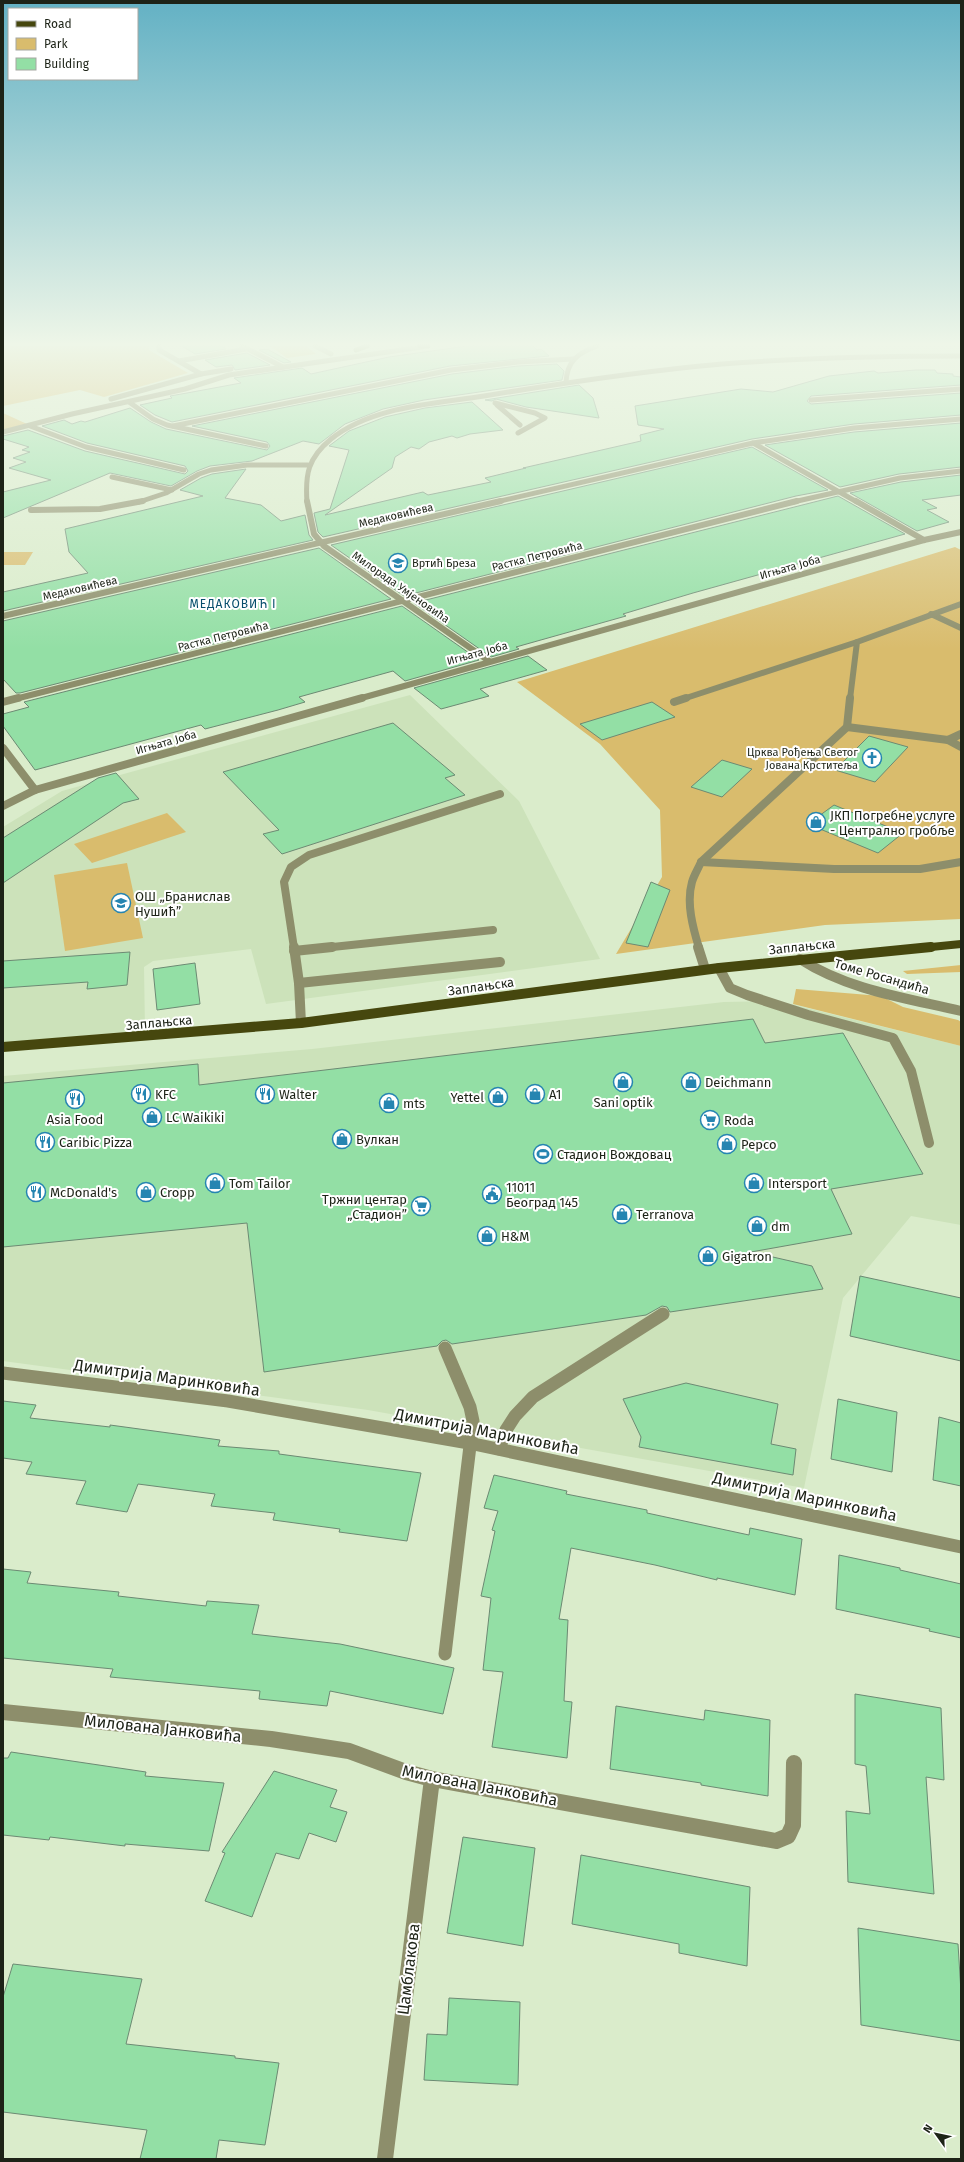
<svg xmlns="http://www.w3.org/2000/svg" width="964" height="2162" viewBox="0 0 964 2162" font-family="'Fira Sans',sans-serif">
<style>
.built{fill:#cce2ba}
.green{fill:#d9bc6d}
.building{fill:#93dfa5;stroke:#6c8a73}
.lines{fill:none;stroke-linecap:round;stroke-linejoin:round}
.minor-far5{stroke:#8d8e6b;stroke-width:5}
.minor-far4{stroke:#8d8e6b;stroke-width:6}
.minor-far3{stroke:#8d8e6b;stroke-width:8}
.minor-far2{stroke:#8d8e6b;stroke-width:10}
.minor-far1{stroke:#8d8e6b;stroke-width:13}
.minor{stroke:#8d8e6b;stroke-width:16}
.major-far2{stroke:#46470e;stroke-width:5}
.major-far1{stroke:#46470e;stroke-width:8}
.major{stroke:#46470e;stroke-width:10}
.labels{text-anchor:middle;stroke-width:4;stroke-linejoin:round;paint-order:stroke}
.far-street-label{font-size:11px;fill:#1d2317;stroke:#fff}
.far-poi-label{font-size:11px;fill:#1d2317;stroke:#fff;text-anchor:start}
.far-neighbourhood-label{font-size:12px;letter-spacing:1px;fill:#074e6c;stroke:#fff}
.poi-label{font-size:13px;fill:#1d2317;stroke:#fff;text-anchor:start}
.street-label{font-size:13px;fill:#1d2317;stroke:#fff}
.near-street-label{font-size:16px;fill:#1d2317;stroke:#fff}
</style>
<rect width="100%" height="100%" fill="#daeccb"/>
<!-- built -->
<g class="built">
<path d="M410,695L519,801L600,959L266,1004L251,949L153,961L144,967L145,1030L3,1043V827L62,791Z"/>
<path d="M778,1001L961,1046V1225L911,1216L843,1298L804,1488L368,1410L3,1361V1076L312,1049L724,1002Z"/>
</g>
<!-- green -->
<g class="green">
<path d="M3,346H148L149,350L188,373L104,397L80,390L3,406Z"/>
<path d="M270,346H306L316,354L287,358Z"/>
<path d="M3,413L27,424L3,430Z"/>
<path d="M955,547L961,550V919L825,925L616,954L662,877L660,810L600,744L517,682Z"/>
<path d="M3,552H33L25,565H3Z"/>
<path d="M167,813L186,832L92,863L74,844Z"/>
<path d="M127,863L143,938L65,951L54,875Z"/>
<path d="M961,965V972L907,974L903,971Z"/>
<path d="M796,989L881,996L903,1007L958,1020L961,1022V1046L793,1004Z"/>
</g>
<!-- building -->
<g class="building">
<path d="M182,346H222L226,349L195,354Z"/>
<path d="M467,346H533L537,350L541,349L549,356L450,366L172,422L155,415L140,405L172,398L170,396L187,393L241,383L234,378L302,368L311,374L389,357Z"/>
<path d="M267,349L291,362L284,363L259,350Z"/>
<path d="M247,353L270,365L235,370L232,365L216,367L205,360Z"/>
<path d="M557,364L564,371L562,380L424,400L383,409L345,424L319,444L303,441L252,461L210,466L197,471L171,486L110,473L3,518V492L51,480L9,468L26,462L13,458L30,452L22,450L29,447L3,439V436L28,430L85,451L185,474L188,471L185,466L87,443L42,426L64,420L72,424L81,421L85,422L130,408L151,422L166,429L267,450L270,446L267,442L192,426L452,374L518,366Z"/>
<path d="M916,370H935L937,373L953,374V376L961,377V385L811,396L807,401L811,404L961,393V415L854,424L752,439L323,537L318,532L314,513L330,509L349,450L329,446L349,431L385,417L425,408L472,402L503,430L470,434L457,438L452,436L429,442L419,449L411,447L395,457L392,468L325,515L423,492L428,495L491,482L485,478L526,468H523L641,441L640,435L664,429L638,425L635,406L741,389L773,392L829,376L874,371L878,373Z"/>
<path d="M579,385L593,398L599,418L526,407L496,399L492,401L485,400Z"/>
<path d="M961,423V467L899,474L840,487L765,445L854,432Z"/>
<path d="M752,447L828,490L796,496L404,596L331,545Z"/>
<path d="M246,469L225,498L261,505L281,521L305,515L309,535L313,540L3,611V592L88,573L69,552L65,529L203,496L180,490L201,478L212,474Z"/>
<path d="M961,475V495L922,500L937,508L927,510L949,522L917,531L850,493L901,482Z"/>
<path d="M838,496L905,534L693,593L623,614L626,616L516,647L519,649L491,657L414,603Z"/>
<path d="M319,548L391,599L20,693H16L3,679V621Z"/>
<path d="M402,606L479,660L405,681L393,671L299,697L305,702L278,710L205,729L201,725L35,770L3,726V714L29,707L24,702Z"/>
<path d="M528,656L547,670L480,689L489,696L441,709L414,688Z"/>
<path d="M652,702L675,717L602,740L580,724Z"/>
<path d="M393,723L455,775L445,778L465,795L282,854L263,834L279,830L223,772Z"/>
<path d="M869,736L908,747L875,782L835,770Z"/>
<path d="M722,760L752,769L722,797L691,787Z"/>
<path d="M116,773L139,799L123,803L3,883V838L98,778Z"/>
<path d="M834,805L903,833L878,853L808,824Z"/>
<path d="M651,882L670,890L648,947L626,943Z"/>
<path d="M130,952L127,985L87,989L88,982L3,988V961Z"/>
<path d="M195,963L200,1004L157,1010L153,969Z"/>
<path d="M753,1019L765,1043L843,1033L923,1174L831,1189L852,1234L751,1252L812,1266L823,1289L670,1312L667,1307L662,1306L646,1315L452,1344L446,1340L442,1341L437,1346L264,1372L247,1223L3,1247V1083L198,1064L199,1085Z"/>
<path d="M860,1276L961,1298V1361L850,1336Z"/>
<path d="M686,1383L778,1404L771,1444L796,1449L793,1475L639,1447L641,1437L623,1399Z"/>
<path d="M838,1399L897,1412L892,1472L831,1459Z"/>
<path d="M3,1401L36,1405L30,1418L110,1427V1425L220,1440L218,1446L279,1451V1454L421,1473L407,1541L339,1532L340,1529L273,1520L275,1513L211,1506L215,1494L138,1484L127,1512L76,1504L86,1481L26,1474L32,1462L3,1458Z"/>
<path d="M939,1417L961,1423V1486L933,1480Z"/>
<path d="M494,1475L567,1491L566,1494L647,1510V1513L749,1535L750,1528L802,1539L795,1595L717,1578V1580L655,1565L571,1548L559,1619L568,1620L564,1701L572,1702L567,1758L492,1747L503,1672L483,1670L491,1598L481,1596L495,1531L492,1530L498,1511L484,1508Z"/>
<path d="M839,1555L900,1568V1570L961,1584V1638L929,1631L930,1629L836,1609Z"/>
<path d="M3,1569L31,1572L27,1583L119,1592L118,1596L206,1606L207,1601L259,1605L252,1634L340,1644L454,1668L443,1714L330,1691L327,1706L259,1699L260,1691L110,1677L113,1669L3,1658Z"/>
<path d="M855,1694L941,1708L944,1780L926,1777L934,1894L848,1882L846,1811L870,1814L866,1766L855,1764Z"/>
<path d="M616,1706L704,1720L705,1710L770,1720L768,1796L701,1785V1783L610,1769Z"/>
<path d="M11,1752L146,1772L145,1776L224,1783L209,1851L125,1844V1846L50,1837L49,1840L3,1835V1758H8Z"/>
<path d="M274,1771L337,1790L330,1807L347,1812L336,1842L309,1833L299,1859L276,1853L252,1917L205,1901L225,1853L222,1852Z"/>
<path d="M463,1837L535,1848L523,1946L447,1933Z"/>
<path d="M581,1855L750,1887L747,1966L679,1953V1944L572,1924Z"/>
<path d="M858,1928L958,1944L961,1992V2041L861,2025Z"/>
<path d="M13,1964L142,1979L126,2044L235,2056V2058L279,2063L265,2145L219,2140L216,2159H140L147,2130L3,2112V1997Z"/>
<path d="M449,1998L520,2002L518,2085L424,2080L427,2034L447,2035Z"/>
</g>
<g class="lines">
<!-- minor-far5 -->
<g class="minor-far5">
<path d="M159,346V350L201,374"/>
<path d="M242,346L283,367"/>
<path d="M315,346L331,354"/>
<path d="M179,361L246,349"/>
<path d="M566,382C567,361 578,353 597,346"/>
<path d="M111,399L201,374L231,369"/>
<path d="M811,400L961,389"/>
<path d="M129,402L153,419L167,425L266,446"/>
<path d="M495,403L535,413L545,418L518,433"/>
<path d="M497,405L520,425"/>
<path d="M30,426L86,447L184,470"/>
<path d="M173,426L451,370L518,362L573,359"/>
<path d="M3,432L72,414L185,389L229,375L422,347"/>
<path d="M753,443L857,502"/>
<path d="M112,477L172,490"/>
<path d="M139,502L166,493L199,474L211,470L247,465H308"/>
<path d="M307,502C305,474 308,458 331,439C372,406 434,404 484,396C563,383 642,371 722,364C801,358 881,356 961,356"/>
<path d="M496,502L753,443L854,428L961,419"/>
<path d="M793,502L900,478L961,471"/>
</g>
<!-- minor-far4 -->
<g class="minor-far4">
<path d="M307,501L314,534L324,546L489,661"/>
<path d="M856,501L924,540"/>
<path d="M31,510L100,509L143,501"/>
<path d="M931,614L961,628"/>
<path d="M3,616L501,501"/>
<path d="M15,699L797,501"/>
<path d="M358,699L924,540L961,532"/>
<path d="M683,699L857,642"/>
<path d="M850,699L857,642L961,604"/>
</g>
<!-- minor-far3 -->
<g class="minor-far3">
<path d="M3,702L18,698"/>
<path d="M674,702L686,698"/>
<path d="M847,727L948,740"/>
<path d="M961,734L948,740L961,747"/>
<path d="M3,748L35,790"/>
<path d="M3,806L35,790L362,698"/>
<path d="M701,862L834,869H920L961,862"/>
<path d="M294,948L284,882L291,867L309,855L500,794"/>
<path d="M323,948L493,930"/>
<path d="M699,948C693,928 686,903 692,882C694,875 698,869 701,862L847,727L850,698"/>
</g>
<!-- minor-far2 -->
<g class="minor-far2">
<path d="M294,947L299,983L301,1023"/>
<path d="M698,947L705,969"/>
<path d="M294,951L332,947"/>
<path d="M800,959C848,990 906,998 961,1011"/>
<path d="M719,968L730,988L747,995L808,1015L893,1038L911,1071L929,1143"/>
<path d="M299,983L500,962"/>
</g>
<!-- minor-far1 -->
<g class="minor-far1">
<path d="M445,1348L470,1407L473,1421L445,1654"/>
<path d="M3,1373L228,1401L469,1443L961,1547"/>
<path d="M499,1449L506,1430L515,1416L533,1397L663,1314"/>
</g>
<!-- minor -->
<g class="minor">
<path d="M3,1712L271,1739L349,1751L406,1772L432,1779L776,1841L788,1836L793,1825L794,1763"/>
<path d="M385,2159L432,1779"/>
</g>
<!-- major-far2 -->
<g class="major-far2">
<path d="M420,346H428"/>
<path d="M356,350L367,346"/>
</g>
<!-- major-far1 -->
<path class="major-far1" d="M921,948L961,944"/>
<!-- major -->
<path class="major" d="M3,1047L301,1023L719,968L931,947"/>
</g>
<!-- sky -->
<linearGradient id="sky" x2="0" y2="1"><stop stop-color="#63b1c4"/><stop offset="0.53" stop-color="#eef6e8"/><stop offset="1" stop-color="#eef6e8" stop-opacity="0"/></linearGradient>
<rect width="964" height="649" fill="url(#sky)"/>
<!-- icons -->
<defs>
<symbol id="school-ring" viewBox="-11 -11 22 22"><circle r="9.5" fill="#fff" stroke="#2685b1" stroke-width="1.5"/><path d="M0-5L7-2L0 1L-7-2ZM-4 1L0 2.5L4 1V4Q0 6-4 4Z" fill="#2685b1"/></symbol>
<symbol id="church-ring" viewBox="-11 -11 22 22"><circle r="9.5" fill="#fff" stroke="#2685b1" stroke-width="1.5"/><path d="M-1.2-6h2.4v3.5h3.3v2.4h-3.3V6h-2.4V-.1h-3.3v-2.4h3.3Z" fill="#2685b1"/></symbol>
<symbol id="shop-ring" viewBox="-11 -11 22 22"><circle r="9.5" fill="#fff" stroke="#2685b1" stroke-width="1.5"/><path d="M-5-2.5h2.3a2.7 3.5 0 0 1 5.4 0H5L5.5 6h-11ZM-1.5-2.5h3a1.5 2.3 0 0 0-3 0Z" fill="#2685b1"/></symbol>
<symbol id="restaurant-ring" viewBox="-11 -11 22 22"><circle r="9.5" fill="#fff" stroke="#2685b1" stroke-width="1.5"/><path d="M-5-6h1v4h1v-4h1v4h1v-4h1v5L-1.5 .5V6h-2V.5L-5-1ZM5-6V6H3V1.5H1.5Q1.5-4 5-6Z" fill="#2685b1"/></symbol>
<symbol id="supermarket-ring" viewBox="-11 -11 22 22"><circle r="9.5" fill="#fff" stroke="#2685b1" stroke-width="1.5"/><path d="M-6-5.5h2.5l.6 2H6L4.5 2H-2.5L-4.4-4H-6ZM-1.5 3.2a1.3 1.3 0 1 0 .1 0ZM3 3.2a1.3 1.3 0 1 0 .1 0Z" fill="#2685b1"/></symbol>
<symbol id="stadium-ring" viewBox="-11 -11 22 22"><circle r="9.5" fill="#fff" stroke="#2685b1" stroke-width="1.5"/><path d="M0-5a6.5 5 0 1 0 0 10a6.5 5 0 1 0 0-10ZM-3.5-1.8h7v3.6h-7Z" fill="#2685b1"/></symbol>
<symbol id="civic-ring" viewBox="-11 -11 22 22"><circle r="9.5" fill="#fff" stroke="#2685b1" stroke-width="1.5"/><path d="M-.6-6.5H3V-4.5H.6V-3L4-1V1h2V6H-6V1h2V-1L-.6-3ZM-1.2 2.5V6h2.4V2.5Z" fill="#2685b1"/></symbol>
</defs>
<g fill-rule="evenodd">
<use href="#school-ring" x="387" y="552" width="22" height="22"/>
<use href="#church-ring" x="861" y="747" width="22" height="22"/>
<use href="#shop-ring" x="805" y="811" width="22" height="22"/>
<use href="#school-ring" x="110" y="892" width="22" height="22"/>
<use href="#shop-ring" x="612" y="1071" width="22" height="22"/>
<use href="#shop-ring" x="680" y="1071" width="22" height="22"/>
<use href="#restaurant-ring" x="130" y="1083" width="22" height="22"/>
<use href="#restaurant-ring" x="254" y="1083" width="22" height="22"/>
<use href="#shop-ring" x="524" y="1083" width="22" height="22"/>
<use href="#shop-ring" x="487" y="1086" width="22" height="22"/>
<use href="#restaurant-ring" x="64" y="1088" width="22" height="22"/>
<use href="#shop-ring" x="378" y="1092" width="22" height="22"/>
<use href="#shop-ring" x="141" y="1106" width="22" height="22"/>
<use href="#supermarket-ring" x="699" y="1109" width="22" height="22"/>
<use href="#shop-ring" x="331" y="1128" width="22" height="22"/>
<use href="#restaurant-ring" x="34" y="1131" width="22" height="22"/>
<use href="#shop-ring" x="716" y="1133" width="22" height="22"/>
<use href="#stadium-ring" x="532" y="1143" width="22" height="22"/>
<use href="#shop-ring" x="204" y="1172" width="22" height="22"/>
<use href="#shop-ring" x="743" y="1172" width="22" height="22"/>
<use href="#restaurant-ring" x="25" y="1181" width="22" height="22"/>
<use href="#shop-ring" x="135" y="1181" width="22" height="22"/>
<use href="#civic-ring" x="481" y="1183" width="22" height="22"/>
<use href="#supermarket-ring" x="410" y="1195" width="22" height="22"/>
<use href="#shop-ring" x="611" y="1203" width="22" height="22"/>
<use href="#shop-ring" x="746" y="1215" width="22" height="22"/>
<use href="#shop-ring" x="476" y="1225" width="22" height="22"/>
<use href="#shop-ring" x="697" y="1245" width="22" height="22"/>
</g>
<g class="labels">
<!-- far-street labels -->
<g class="far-street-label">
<text transform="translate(396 515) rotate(-13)" y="4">Медаковићева</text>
<text transform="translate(537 556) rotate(-14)" y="4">Растка Петровића</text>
<text transform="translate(790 567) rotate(-16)" y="4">Игњата Јоба</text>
<text transform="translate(401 587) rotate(35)" y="4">Милорада Умјеновића</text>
<text transform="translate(80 588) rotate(-13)" y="4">Медаковићева</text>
<text transform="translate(223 636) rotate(-14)" y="4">Растка Петровића</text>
<text transform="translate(477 653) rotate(-15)" y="4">Игњата Јоба</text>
<text transform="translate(166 742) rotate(-16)" y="4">Игњата Јоба</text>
</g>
<!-- far-poi labels -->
<g class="far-poi-label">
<text x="412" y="567">Вртић Бреза</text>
<text x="858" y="756" text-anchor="end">Црква Рођења Светог<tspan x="858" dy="13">Јована Крститеља</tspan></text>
</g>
<!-- far-neighbourhood labels -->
<g class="far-neighbourhood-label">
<text x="233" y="608">МЕДАКОВИЋ I</text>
</g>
<!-- poi labels -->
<g class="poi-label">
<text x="830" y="820">ЈКП Погребне услуге<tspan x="830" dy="15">- Централно гробље</tspan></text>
<text x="135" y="901">ОШ „Бранислав<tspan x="135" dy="15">Нушић”</tspan></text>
<text x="705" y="1087">Deichmann</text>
<text x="155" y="1099">KFC</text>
<text x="279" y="1099">Walter</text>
<text x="549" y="1099">A1</text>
<text x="484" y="1102" text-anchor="end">Yettel</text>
<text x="623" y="1107" text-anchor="middle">Sani optik</text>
<text x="403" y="1108">mts</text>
<text x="166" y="1122">LC Waikiki</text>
<text x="75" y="1124" text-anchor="middle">Asia Food</text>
<text x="724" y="1125">Roda</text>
<text x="356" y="1144">Вулкан</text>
<text x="59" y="1147">Caribic Pizza</text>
<text x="741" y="1149">Pepco</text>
<text x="557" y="1159">Стадион Вождовац</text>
<text x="229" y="1188">Tom Tailor</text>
<text x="768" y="1188">Intersport</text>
<text x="506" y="1192">11011<tspan x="506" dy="15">Београд 145</tspan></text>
<text x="50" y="1197">McDonald's</text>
<text x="160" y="1197">Cropp</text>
<text x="407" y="1204" text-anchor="end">Тржни центар<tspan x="407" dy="15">„Стадион”</tspan></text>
<text x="636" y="1219">Terranova</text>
<text x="771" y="1231">dm</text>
<text x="501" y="1241">H&amp;M</text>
<text x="722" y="1261">Gigatron</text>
</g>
<!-- street labels -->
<g class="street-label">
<text transform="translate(802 946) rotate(-6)" y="5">Заплањска</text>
<text transform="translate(882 976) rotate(16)" y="5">Томе Росандића</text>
<text transform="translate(481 986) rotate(-8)" y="5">Заплањска</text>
<text transform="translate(159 1022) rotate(-5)" y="5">Заплањска</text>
</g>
<!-- near-street labels -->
<g class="near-street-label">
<text transform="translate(167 1377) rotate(8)" y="6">Димитрија Маринковића</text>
<text transform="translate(487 1431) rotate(11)" y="6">Димитрија Маринковића</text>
<text transform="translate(805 1496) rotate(12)" y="6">Димитрија Маринковића</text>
<text transform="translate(163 1728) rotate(6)" y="6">Милована Јанковића</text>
<text transform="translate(480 1785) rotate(11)" y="6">Милована Јанковића</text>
<text transform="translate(408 1969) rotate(-83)" y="6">Цамблакова</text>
</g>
</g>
<!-- border -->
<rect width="964" height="2162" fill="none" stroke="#1d2317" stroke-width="8"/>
<!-- legend -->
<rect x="8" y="8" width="130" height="72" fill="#ffffff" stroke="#a5a7a2"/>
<rect x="16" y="21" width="20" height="6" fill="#46470e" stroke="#a5a7a2"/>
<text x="44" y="28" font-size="12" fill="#1d2317">Road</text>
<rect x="16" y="38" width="20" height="12" fill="#d9bc6d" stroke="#a5a7a2"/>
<text x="44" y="48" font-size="12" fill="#1d2317">Park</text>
<rect x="16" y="58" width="20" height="12" fill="#93dfa5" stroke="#a5a7a2"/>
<text x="44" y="68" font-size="12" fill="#1d2317">Building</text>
<!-- north arrow -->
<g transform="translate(936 2134) rotate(303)" stroke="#ffffff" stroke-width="3" paint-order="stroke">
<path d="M0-3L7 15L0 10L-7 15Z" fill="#1d2317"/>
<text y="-6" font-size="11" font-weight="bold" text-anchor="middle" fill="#1d2317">N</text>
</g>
</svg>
